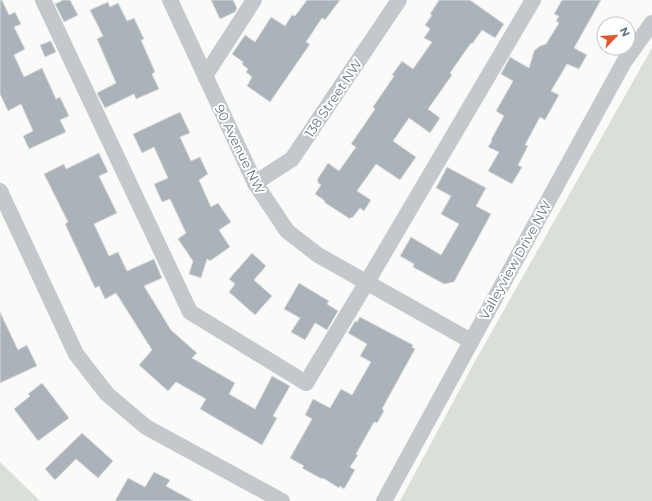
<svg xmlns="http://www.w3.org/2000/svg" width="652" height="501" viewBox="0 0 652 501" font-family="Montserrat,sans-serif">
<style>
.green{fill:#dadfd7}
.building{fill:#aab3b9;stroke:#dcdcda}
.lines{fill:none;stroke-linecap:round;stroke-linejoin:round}
.minor{stroke:#c3c8cc;stroke-width:16}
.labels{text-anchor:middle;stroke-width:4;stroke-linejoin:round;paint-order:stroke}
.street-label{font-size:13px;fill:#657683;stroke:#fff}
</style>
<rect width="100%" height="100%" fill="#fafaf8"/>
<!-- green -->
<g class="green">
<path d="M652,48V501H400L474,363Z"/>
<path d="M0,462L40,501H0Z"/>
</g>
<!-- building -->
<g class="building">
<path d="M0,0H2L9,15L15,12L21,24L14,27L25,49L14,55L24,77L42,68L56,99L60,97L69,116L60,120L66,132L29,149L23,136L33,131L21,104L8,111L0,94Z"/>
<path d="M63,0H70L78,15L64,22L55,4Z"/>
<path d="M211,0H233L237,8L235,12L220,19Z"/>
<path d="M307,0H340L325,20L322,18L306,42L310,44L270,102L247,86L252,77L246,72L248,69L242,64L243,62L232,54L245,35L255,42L271,17L285,26L292,15L295,16Z"/>
<path d="M439,0H470L504,24L495,38L482,30L472,44L471,43L450,73L452,75L428,109L440,118L430,133L409,118L393,141L416,157L400,180L376,164L357,191L371,200L364,211L360,208L352,218L351,217L350,219L324,202L325,201L315,194L321,185L318,183V181L317,180L328,163L339,171L356,147L351,144L375,109L373,107L394,76L392,75L402,61L413,69L432,42L424,38L430,29L425,25L432,15L430,14Z"/>
<path d="M562,0H601L574,48L587,55L579,69L567,64L551,91L559,95L545,120L540,117L525,145L528,146L518,165L522,167L512,184L488,171L499,152L488,147L492,141L491,140L504,116L496,111L513,81L501,74L510,57L529,68L534,51L540,46L546,44L559,23L556,21L559,16L554,14Z"/>
<path d="M108,2L110,7L118,3L127,21L134,18L144,39L141,40L155,72L152,74L159,89L136,99L134,94L105,108L97,93L116,83L97,39L103,36L90,10Z"/>
<path d="M51,41L56,52L45,57L40,45Z"/>
<path d="M180,112L190,133L180,137L191,161L200,157L208,174L199,180L211,207L218,203L231,222L219,230L230,247L210,261L207,259L201,278L189,274L193,261L178,239L186,233L170,199L162,202L154,184L168,178L154,147L142,153L133,134Z"/>
<path d="M99,153L108,172L99,176L117,213L94,224L109,256L118,252L127,271L154,259L162,278L144,286L171,330L197,353L192,358L235,383L229,394L255,409L272,376L290,386L273,416L277,418L262,445L200,409L206,399L176,382L168,391L139,365L152,350L116,293L105,299L99,286L95,288L65,224L68,222L44,174L64,164L66,169Z"/>
<path d="M447,167L486,188L476,206L491,214L454,282L444,284L413,267L414,264L400,256L411,237L441,255L459,224L441,214L451,196L436,188Z"/>
<path d="M252,253L266,266L254,280L272,296L255,315L229,292L235,284L229,279Z"/>
<path d="M299,283L329,301L327,304L338,311L327,330L315,323L305,340L291,332L300,318L284,309Z"/>
<path d="M0,312L18,350L27,345L37,366L0,383Z"/>
<path d="M360,317L413,345L412,347L415,349L382,409L384,411L377,423L374,422L356,454L358,455L350,467L355,470L344,489L340,486L339,488L323,478L322,479L302,468L304,466L290,458L312,419L305,415L313,399L330,408L341,389L352,395L371,362L360,356L367,344L348,333L355,321L357,322Z"/>
<path d="M42,383L69,418L38,441L14,409L30,396L28,394Z"/>
<path d="M82,433L113,461L98,478L76,459L55,480L45,469Z"/>
<path d="M154,472L170,480L166,486L193,501H115L128,478L145,487Z"/>
</g>
<g class="lines">
<!-- minor -->
<g class="minor">
<path d="M43,0L190,312L306,383L367,282L533,0"/>
<path d="M170,0L255,183L287,231L318,255L471,341"/>
<path d="M205,76L254,0"/>
<path d="M255,183L292,159L399,0"/>
<path d="M0,191L76,354L107,394L146,427L282,501"/>
<path d="M384,501L624,62L652,23"/>
</g>
</g>
<g class="labels">
<!-- street labels -->
<g class="street-label">
<text transform="translate(333 98) rotate(-56)" y="5">138 Street NW</text>
<text transform="translate(240 149) rotate(64)" y="5">90 Avenue NW</text>
<text transform="translate(515 260) rotate(-61)" y="5">Valleyview Drive NW</text>
</g>
</g>
<!-- north arrow -->
<g transform="translate(616 36) rotate(65)"><circle r="19" fill="#ffffff" stroke="#c1c8cd"/>
<path d="M0-3L7 15L0 10L-7 15Z" fill="#e4572e"/>
<text y="-6" font-size="11" font-weight="bold" text-anchor="middle" fill="#657683">N</text>
</g>
</svg>
